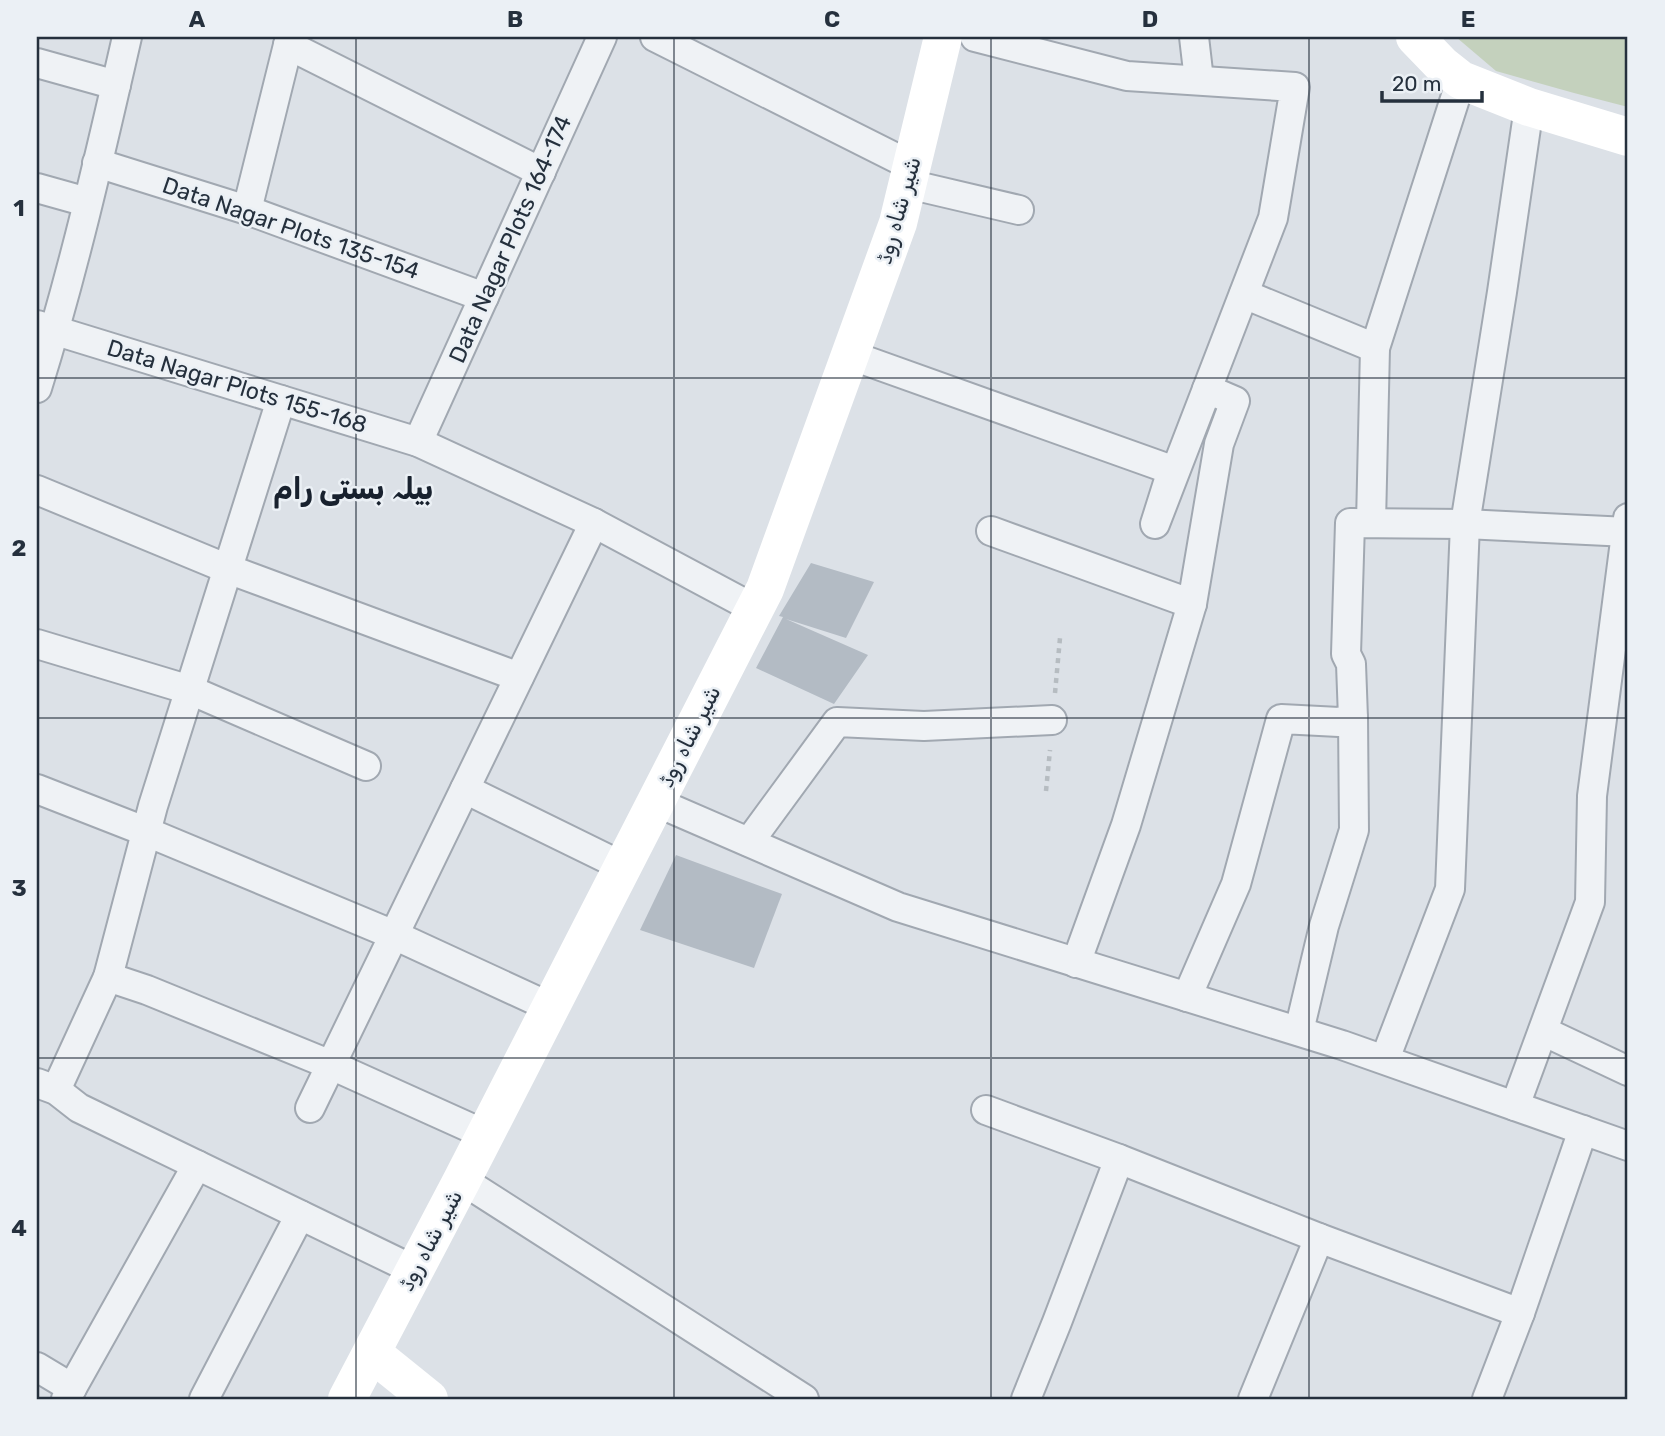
<svg xmlns="http://www.w3.org/2000/svg" width="1665" height="1436" viewBox="0 0 1665 1436" font-family="Rubik,'Noto Naskh Arabic',sans-serif">
<style>
.green{fill:#c4d1bd}
.building{fill:#b3bbc4}
.lines{fill:none;stroke-linecap:round;stroke-linejoin:round}
.street-casing{stroke:#a1a8b1;stroke-width:32}
.path{stroke:#b6bcc1;stroke-width:4.5;stroke-dasharray:5 5;stroke-linecap:butt}
.street{stroke:#eff2f5;stroke-width:28}
.secondary{stroke:#fff;stroke-width:38}
.grid{fill:none;stroke:#25303d;stroke-width:2;stroke-opacity:0.55}
.labels{text-anchor:middle;stroke-width:5;stroke-linejoin:round;paint-order:stroke}
.street-label{font-size:23px;fill:#25303d;stroke:#ebf0f5}
.district-label{font-size:30px;font-weight:bold;fill:#18212e;stroke:#ebf0f5}
.neatline{fill:none;stroke:#25303d;stroke-width:2.5}
.grid-label{font-size:23px;text-anchor:middle;font-weight:bold;fill:#25303d}
</style>
<rect width="100%" height="100%" fill="#dce1e7"/>
<!-- green -->
<path class="green" d="M1456,37H1628V107L1574,93L1496,71Z"/>
<!-- building -->
<g class="building">
<path d="M811,563L874,582L846,638L786,619L868,655L834,704L756,668L783,617L779,616Z"/>
<path d="M676,855L782,894L754,968L640,930Z"/>
</g>
<g class="lines">
<defs>
<g id="street">
<path d="M655,37L912,166"/>
<path d="M1194,37L1199,80"/>
<path d="M288,45L541,172"/>
<path d="M37,63L116,85"/>
<path d="M97,163L247,210L484,297"/>
<path d="M908,184L1019,210"/>
<path d="M37,188L87,202"/>
<path d="M247,210L290,37"/>
<path d="M1244,294L1375,348"/>
<path d="M37,325L418,442L594,523L755,609"/>
<path d="M850,355L1172,470L1155,524L1273,218L1295,87L1127,76L975,37"/>
<path d="M37,388C73,273 100,155 127,37"/>
<path d="M418,442L602,37"/>
<path d="M37,490L228,569L519,677"/>
<path d="M1371,523L1375,348L1461,80"/>
<path d="M991,531L1192,604"/>
<path d="M37,644L190,690L366,766"/>
<path d="M37,789L147,832L394,935L550,1007"/>
<path d="M465,789L622,866"/>
<path d="M656,802L898,907L1342,1045L1628,1146"/>
<path d="M749,842L837,722L924,726L1052,720"/>
<path d="M1076,963L1126,825L1192,604L1219,444L1235,401L1207,389"/>
<path d="M108,977L147,990L331,1065L484,1134"/>
<path d="M1187,997L1236,884L1281,719L1339,722L1353,718L1351,664L1346,654L1350,523L1465,524L1628,532"/>
<path d="M1299,1031L1324,926L1354,830L1353,718"/>
<path d="M1543,1031L1628,1071"/>
<path d="M1385,1059L1450,889L1465,524L1502,292L1529,107"/>
<path d="M37,1083L56,1090L79,1108L414,1270"/>
<path d="M56,1090L108,977L153,806L281,400"/>
<path d="M1515,1106L1590,902L1592,796L1628,518"/>
<path d="M310,1108L594,523"/>
<path d="M986,1110L1119,1159L1319,1238L1520,1313"/>
<path d="M462,1180L804,1399"/>
<path d="M37,1367L72,1388L66,1399"/>
<path d="M72,1388L197,1165"/>
<path d="M204,1399L300,1215"/>
<path d="M1026,1399L1057,1322L1119,1159"/>
<path d="M1253,1399L1319,1238"/>
<path d="M1487,1399L1520,1313L1583,1130"/>
</g>
</defs>
<!-- street casing -->
<use href="#street" class="street-casing"/>
<!-- path -->
<g class="path">
<path d="M1055,693L1060,638"/>
<path d="M1046,791L1050,750"/>
</g>
<!-- street -->
<use href="#street" class="street"/>
<!-- secondary -->
<g class="secondary">
<path d="M1415,37L1442,65L1461,80L1529,107L1628,137"/>
<path d="M372,1353L429,1399"/>
<path d="M347,1399L462,1180L765,589L898,223L943,37"/>
</g>
</g>
<!-- grid -->
<path class="grid" d="M356,37V1399M674,37V1399M991,37V1399M1309,37V1399M37,378H1628M37,718H1628M37,1058H1628"/>
<g class="labels">
<!-- street labels -->
<g class="street-label">
<text transform="translate(898 210) rotate(-74)" y="8">شیر شاہ روڈ</text>
<text transform="translate(291 228) rotate(19)" y="8">Data Nagar Plots 135-154</text>
<text transform="translate(510 239) rotate(-66)" y="8">Data Nagar Plots 164-174</text>
<text transform="translate(237 386) rotate(17)" y="8">Data Nagar Plots 155-168</text>
<text transform="translate(689 736) rotate(-63)" y="8">شیر شاہ روڈ</text>
<text transform="translate(430 1240) rotate(-62)" y="8">شیر شاہ روڈ</text>
</g>
<!-- district labels -->
<g class="district-label">
<text x="353" y="499">بیلہ بستی رام</text>
</g>
</g>
<!-- border -->
<rect width="1665" height="1436" fill="none" stroke="#ebf0f5" stroke-width="77"/>
<!-- scale -->
<path d="M1382 91v10h100v-10" fill="none" stroke="#25303d" stroke-width="3.5"/>
<text x="1392" y="91" font-size="21" fill="#25303d" stroke="#ebf0f5" stroke-width="5" paint-order="stroke">20 m</text>
<rect x="38" y="38" width="1588" height="1360" class="neatline"/>
<g class="grid-label">
<text x="197" y="27">A</text>
<text x="515" y="27">B</text>
<text x="832" y="27">C</text>
<text x="1150" y="27">D</text>
<text x="1468" y="27">E</text>
<text x="19" y="216">1</text>
<text x="19" y="556">2</text>
<text x="19" y="896">3</text>
<text x="19" y="1236">4</text>
</g>
</svg>
